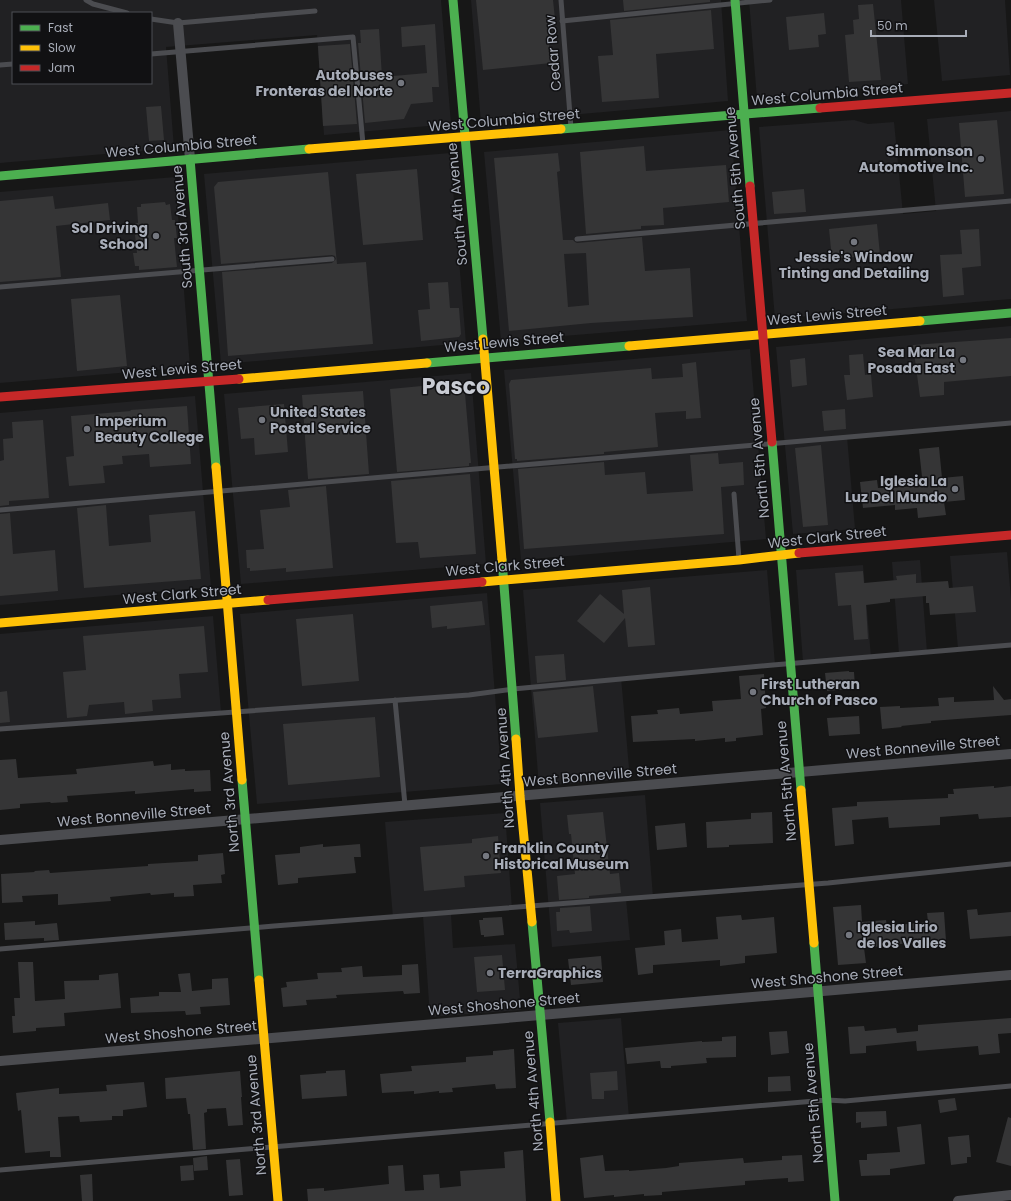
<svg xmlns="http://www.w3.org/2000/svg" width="1011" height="1201" viewBox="0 0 1011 1201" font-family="Poppins,sans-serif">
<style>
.built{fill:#212123;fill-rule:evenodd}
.building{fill:#353536;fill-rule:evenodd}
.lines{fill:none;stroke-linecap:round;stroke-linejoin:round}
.lane{stroke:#4b4c50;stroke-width:5}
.street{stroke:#4b4c50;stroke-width:10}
.fast{stroke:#4caf50;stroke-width:9}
.slow{stroke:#ffc107;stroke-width:9}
.jam{stroke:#c62828;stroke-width:9}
.poi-dot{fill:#757880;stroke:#111113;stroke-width:1.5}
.labels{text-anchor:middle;stroke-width:3;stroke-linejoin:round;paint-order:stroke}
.street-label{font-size:14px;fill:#a8adb8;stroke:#111113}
.poi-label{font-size:14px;font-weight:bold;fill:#a8adb8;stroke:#111113;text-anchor:start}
.town-label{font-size:22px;font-weight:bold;fill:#c9ccd4;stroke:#111113}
</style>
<rect width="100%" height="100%" fill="#171717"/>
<!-- built -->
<g class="built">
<path d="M0,0H441L451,124L324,135L317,35L166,47L174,148L0,163ZM13,13H151V83H13Z"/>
<path d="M471,0H721L728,101L481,123Z"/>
<path d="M749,0H901L908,84L757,99Z"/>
<path d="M934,0H1005L1010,75L942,81Z"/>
<path d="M1011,111V299L775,319L759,127L854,120L868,124L894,122L903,214L936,211L927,119Z"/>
<path d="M731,130L747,321L501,341L484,152Z"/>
<path d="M450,153L466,343L221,364L204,174Z"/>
<path d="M175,177L190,367L0,383V192Z"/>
<path d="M1011,326V423L847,437L855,529L793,534L776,347Z"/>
<path d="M750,349L766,539L521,560L504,370Z"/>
<path d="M471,373L486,564L241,584L224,394Z"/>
<path d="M195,396L211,587L0,605V413Z"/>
<path d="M1007,552L1011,599V645L958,649L950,556Z"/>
<path d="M920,560L927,652L899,654L892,562Z"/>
<path d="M863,565L871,657L803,662L796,570Z"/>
<path d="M767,570L775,664L621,677L630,779L539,786L523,590Z"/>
<path d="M487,593L502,784L257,804L240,614Z"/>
<path d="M213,616L221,712L0,730V634Z"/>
<path d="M645,795L653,897L626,899L630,940L552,947L540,803Z"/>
<path d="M505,813L512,909L451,914L453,948L515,944L521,1010L430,1017L423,916L393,918L385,822Z"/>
<path d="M621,1018L629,1118L567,1123L558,1023Z"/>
</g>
<!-- building -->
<g class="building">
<path d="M476,0H553L555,19L547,20L551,63L483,70Z"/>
<path d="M623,0H710V2L624,11Z"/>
<path d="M873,4L881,80L849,82L845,35L854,34L853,20L859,19L858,5Z"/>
<path d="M711,10L714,49L656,54L659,98L602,102L598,56L613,55L610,20Z"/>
<path d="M824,13L826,34L818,35L819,47L789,50L786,17Z"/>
<path d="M435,24L439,87H432L433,102L411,104L404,119L365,123L358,43H361L360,30L379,29L382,77L427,73L425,45L402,47L401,27Z"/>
<path d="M350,44L357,124L323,126L318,46Z"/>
<path d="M161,106L164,140L149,141L146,107Z"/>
<path d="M997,120L1004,194L965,197L959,123Z"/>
<path d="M644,146L646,171L726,165L729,202L663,208L664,225L641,226V229L586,234L580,152Z"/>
<path d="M558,153L560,171L557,172L563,240H573L575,242L577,243L642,237L645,271L690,268L693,317L591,323L509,331L494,158ZM586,253L589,305L568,307L564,254Z"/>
<path d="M417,169L423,240L363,245L356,174Z"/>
<path d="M328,172L337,264L366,262L373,344L228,356L222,272L332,263L336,259L335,256L332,255L221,264L214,187L218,182Z"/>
<path d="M804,189L806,212L774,214L772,192Z"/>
<path d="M53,196L55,209L108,203L110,220L56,226L61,277L0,282V201Z"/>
<path d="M165,202L166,205L170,204L172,220H175L177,238H174L177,267L139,270V266H135L133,253H137L135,235L136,234L135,223H138L137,207H141V204Z"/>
<path d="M877,224L880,255L832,259L829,229Z"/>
<path d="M979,229L981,266L962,268L964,295L943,297L940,255L962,254L960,230Z"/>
<path d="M448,282L450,308H459L461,334L459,337L421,341L418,310L430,309L428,283Z"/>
<path d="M120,295L127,366L77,371L71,299Z"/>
<path d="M1011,338V376L944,382V395L920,397L913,345Z"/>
<path d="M863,354L865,375L871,374L873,397L847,400L844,375H850L849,355Z"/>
<path d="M805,358L807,385L792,387L790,360Z"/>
<path d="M696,362L701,418L686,419V411L655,413L658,447L604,452V454L517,461V459H515L509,384L511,380L651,368L652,379L683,377L682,364Z"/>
<path d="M464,382L471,463H469V466L397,472L390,389Z"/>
<path d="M363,391L369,474L308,479L302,395Z"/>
<path d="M284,404L288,452L255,455L254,438L241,439L238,408Z"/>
<path d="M187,406L191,464L150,467L149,454L122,456L123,464L103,466L105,483L69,486L66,457L74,456L71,416L131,411L130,410Z"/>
<path d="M845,409L846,429L824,431L822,411Z"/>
<path d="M43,420L49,498L9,501V505L0,506V461L4,460L3,439L13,438L12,422Z"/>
<path d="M821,445L828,525L803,527L795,448Z"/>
<path d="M939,447L942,478L963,476L965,500L944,502L946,515L918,518L917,508L895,510V505L863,508L860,482L877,480L878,488L923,486L919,449Z"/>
<path d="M718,453L719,464L743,462L744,485L721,487L724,534L524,549L518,469L604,462L605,475L645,472L647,494L693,491L690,455Z"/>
<path d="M470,474L476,554L420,558L418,542L396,543L391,481Z"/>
<path d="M326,486L333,568L286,572V568L250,571V568H247L246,550L264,549L260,510L290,507L288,490Z"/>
<path d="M106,505L109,546L151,542L149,515L195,511L201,579L84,588L77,508Z"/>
<path d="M10,513L13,554L55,550L58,591L0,596V514Z"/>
<path d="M863,571L864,583L897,580L896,576L916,574V583L948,581L949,588L973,586L976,612L930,615L929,603H926V596L890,599V602L866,605L868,639L854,640L851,605L838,606L835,573Z"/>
<path d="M650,587L655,645L628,647L625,618L604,643L577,621L600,594L624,614L622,590Z"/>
<path d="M482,601L485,625L447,629V626L432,628L430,606Z"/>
<path d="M353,614L359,681L302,686L296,619Z"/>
<path d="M204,626L208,672L179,674L181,698L152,700L153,711L125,714L124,702L89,705L87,716L67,718L63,672L86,670L83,636Z"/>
<path d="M564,654L566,680L537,683L535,656Z"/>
<path d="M849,671V672H854L855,687L851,688V689L827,691L825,673Z"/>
<path d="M764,674L766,708L761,709L763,735L736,738V741L725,742V738L695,741V739L633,742L631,716L658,714L657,710L679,708L680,714L713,711L712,701L741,699L739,676Z"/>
<path d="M593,686L598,732L538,738L533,692Z"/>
<path d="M993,686L1004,700L1011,699V715L931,721V723L901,726L902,727L882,729L880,707L900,706V708L939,706L938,698L954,697V702L994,700Z"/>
<path d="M7,691L10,722L0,723V692Z"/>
<path d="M859,716L860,734L829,736L827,718Z"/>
<path d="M375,717L380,777L288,785L283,724Z"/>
<path d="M16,759L18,778L77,774L76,769L153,761L154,766L171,764V770L185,769V771L210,770L211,791L194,792V789L135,794V791L109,793L67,796L68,802L51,803L50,802L20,804V808L0,810V760Z"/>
<path d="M994,786V788L1011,786V817L979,819L978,814L940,817V825L889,828L888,817L852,820L854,844L835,846L832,808L857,806V802L948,798V794H954L953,789Z"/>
<path d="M603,812L610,874L619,873L621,893L589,896V898L559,900L557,876L575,874L571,834H569L567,815Z"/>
<path d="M772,812L773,843L729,845V847L707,848L706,822L751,819V813Z"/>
<path d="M685,823L687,847L657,850L655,826Z"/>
<path d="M498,836L501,873L464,876L465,887L424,891L420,847L472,843V839Z"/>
<path d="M323,844V847L360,844L361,857H354L356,873L298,878V883L278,885L275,855L300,853V847Z"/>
<path d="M223,853L225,874L221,875L222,883L193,885L194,896L174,897V893L151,895L150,893L110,897L111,901L58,905V894L22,896L23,902L2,903L1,874L35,872L34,871L49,870L50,873L148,866V864L198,861V855Z"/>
<path d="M861,905L862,922L886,920L887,926L928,922L927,913L944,912L946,941H929L864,948L866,963L838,965L833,907Z"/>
<path d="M590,906L592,931L570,933L569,930L557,931L556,912H560V908Z"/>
<path d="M977,909L978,915L1011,912V936L970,939L967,910Z"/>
<path d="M741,915L742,920L774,917L777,953L745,956V963L720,966V960L653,965V973L638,975L635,948L665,945L664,931L681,929L682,942L718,939L716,917Z"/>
<path d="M502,917L504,935L484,937V935H481L479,920H483V918Z"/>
<path d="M35,921V925L57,923L59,940L44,941V938L5,940L4,923Z"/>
<path d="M502,955L505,990L477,992L474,957Z"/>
<path d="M601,956L603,982L571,985L568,959Z"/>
<path d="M18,962H33L35,1001L65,999L64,981L99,980V975L118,973L121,1008L64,1013L65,1026L36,1028V1031L13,1033L12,1016H15L14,998H20Z"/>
<path d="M418,964L420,993L404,994L403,991L336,995L337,998L306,1000L307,1005L283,1007L281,988L287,987L286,982L318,979L317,973L342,972L341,968L362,966L363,977L402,975V965Z"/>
<path d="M190,973L192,991L212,989V979L228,978L230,1005L200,1007L201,1014L186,1015L185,1011L131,1013L130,998L159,996V992H181L178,974Z"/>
<path d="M1011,1018V1033L998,1034L1000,1053L979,1055L978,1046L917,1051L916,1041L866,1046V1053L850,1054L848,1027L864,1026L865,1031L896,1028L897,1033L918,1031V1025Z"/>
<path d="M787,1031L789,1053L771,1055L769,1032Z"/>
<path d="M736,1036V1057L706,1058L707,1063L671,1066V1068H661L660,1061L627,1064L625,1048L702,1041V1042L722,1041V1037Z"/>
<path d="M514,1049L516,1088L496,1089L495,1084L452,1088L453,1092L439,1093V1091L414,1094V1091L382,1093L380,1074L412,1071L411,1066L466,1062V1057L493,1055V1051Z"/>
<path d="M345,1070L347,1096L302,1099L300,1075L326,1073V1071Z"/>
<path d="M240,1071L242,1097H241L243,1125L228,1126L226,1108L207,1109V1112L204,1113L206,1149L193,1150L190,1114H188L186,1098L166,1099L165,1078Z"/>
<path d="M617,1071L618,1090L604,1091V1099H592L590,1073Z"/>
<path d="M790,1076L791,1091L768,1092V1077Z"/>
<path d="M144,1082L147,1107L123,1110V1116H112V1120L80,1122L79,1116L58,1117L61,1157H50V1151L25,1153L21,1110L18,1111L16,1093L59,1088V1094L107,1091L106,1085Z"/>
<path d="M955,1098L957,1110L940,1113L938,1100Z"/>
<path d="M886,1111L887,1126L861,1128V1122L856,1123V1112Z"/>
<path d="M1008,1117L1011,1118V1166L996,1162Z"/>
<path d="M921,1124L925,1164L890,1169V1175L861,1176L859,1160H867V1154L900,1152L897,1127Z"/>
<path d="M969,1135L971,1157H967V1163L951,1165L948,1137Z"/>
<path d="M523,1150L526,1201H308L307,1189L324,1188V1191L389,1184L388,1166L403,1165L405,1191L424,1190L423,1175L439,1174L440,1188L461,1186L460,1171L505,1168L504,1152Z"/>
<path d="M603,1155L605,1171L629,1170V1171L666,1168L679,1166V1163L743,1158L744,1163L782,1160V1156L802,1155L804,1181L788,1182V1178L745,1181V1185L662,1192V1195L644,1196V1194L614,1197V1195L584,1198L580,1158Z"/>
<path d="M207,1156L208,1170L194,1171L193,1158Z"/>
<path d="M240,1159L243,1195L229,1196L226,1160Z"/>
<path d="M193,1165L194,1180L181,1181L180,1166Z"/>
<path d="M92,1174L93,1201H82L80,1175Z"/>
</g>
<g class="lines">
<!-- lane -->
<g class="lane">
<path d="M86,0L93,4L127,13"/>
<path d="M561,0L571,128"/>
<path d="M151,19L178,23L315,11"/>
<path d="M562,21L770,0"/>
<path d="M151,54L353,37L363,144"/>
<path d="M0,65L13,64"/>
<path d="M577,239L1011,201"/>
<path d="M0,287L332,259"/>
<path d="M734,494L739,559"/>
<path d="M0,510L1011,423"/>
<path d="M395,700L405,805"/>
<path d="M0,729L469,695L513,689L773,665L1011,645"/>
<path d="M0,949L274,926L828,883L1011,864"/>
<path d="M0,1170L827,1100L845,1101L1011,1086"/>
</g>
<!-- street -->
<g class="street">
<path d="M178,23L190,159"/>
<path d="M0,840L1011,754"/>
<path d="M0,1061L1011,975"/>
<path d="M958,1201L1011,1195"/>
</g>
<!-- fast -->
<g class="fast">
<path d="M453,0L483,339"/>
<path d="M735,0L750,186"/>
<path d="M561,129L820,108"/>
<path d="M190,159L216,467"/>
<path d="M0,176L309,149"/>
<path d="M920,321L1011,313"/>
<path d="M427,363L629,346"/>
<path d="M772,442L801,790"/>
<path d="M502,560L516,739"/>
<path d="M242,780L259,980"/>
<path d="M532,922L550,1122"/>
<path d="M814,943L835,1201"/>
</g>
<!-- slow -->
<g class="slow">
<path d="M309,149L561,129"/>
<path d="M483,339L502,560"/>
<path d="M629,346L920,321"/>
<path d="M239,379L427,363"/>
<path d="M216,467L242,780"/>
<path d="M482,582L739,560L799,553"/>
<path d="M0,623L268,600"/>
<path d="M516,739L520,796L532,922"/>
<path d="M801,790L814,943"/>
<path d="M259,980L278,1201"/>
<path d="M550,1122L556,1201"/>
</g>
<!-- jam -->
<g class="jam">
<path d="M820,108L1011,93"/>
<path d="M750,186L772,442"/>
<path d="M0,397L239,379"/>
<path d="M799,553L1011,535"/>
<path d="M268,600L482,582"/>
</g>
</g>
<!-- markers -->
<g class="poi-dot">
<circle cx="401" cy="83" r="4"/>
<circle cx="981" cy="159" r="4"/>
<circle cx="156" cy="236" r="4"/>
<circle cx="854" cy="242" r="4"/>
<circle cx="963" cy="360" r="4"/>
<circle cx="262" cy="420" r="4"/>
<circle cx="87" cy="429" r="4"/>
<circle cx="955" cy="489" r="4"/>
<circle cx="753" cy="692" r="4"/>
<circle cx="486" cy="856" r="4"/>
<circle cx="849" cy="935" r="4"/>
<circle cx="490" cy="973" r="4"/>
</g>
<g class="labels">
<!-- street labels -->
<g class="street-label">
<text transform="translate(553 53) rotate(-95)" y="5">Cedar Row</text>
<text transform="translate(827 94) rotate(-5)" y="5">West Columbia Street</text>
<text transform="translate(504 120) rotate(-5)" y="5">West Columbia Street</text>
<text transform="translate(181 146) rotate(-5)" y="5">West Columbia Street</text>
<text transform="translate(735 168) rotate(-95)" y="5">South 5th Avenue</text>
<text transform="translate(457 204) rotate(-95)" y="5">South 4th Avenue</text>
<text transform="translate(182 227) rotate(-95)" y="5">South 3rd Avenue</text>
<text transform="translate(827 315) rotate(-5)" y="5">West Lewis Street</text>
<text transform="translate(504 342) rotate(-5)" y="5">West Lewis Street</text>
<text transform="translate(182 369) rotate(-5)" y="5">West Lewis Street</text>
<text transform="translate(759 458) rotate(-95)" y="5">North 5th Avenue</text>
<text transform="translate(827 537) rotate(-6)" y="5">West Clark Street</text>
<text transform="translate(505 566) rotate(-5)" y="5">West Clark Street</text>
<text transform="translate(182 594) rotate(-5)" y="5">West Clark Street</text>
<text transform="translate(923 747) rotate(-5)" y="5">West Bonneville Street</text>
<text transform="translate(505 768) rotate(-94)" y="5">North 4th Avenue</text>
<text transform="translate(600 775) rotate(-5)" y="5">West Bonneville Street</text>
<text transform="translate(786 781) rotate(-95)" y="5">North 5th Avenue</text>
<text transform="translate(229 792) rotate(-95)" y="5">North 3rd Avenue</text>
<text transform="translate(134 815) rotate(-5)" y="5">West Bonneville Street</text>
<text transform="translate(827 977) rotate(-5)" y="5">West Shoshone Street</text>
<text transform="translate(504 1004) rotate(-5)" y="5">West Shoshone Street</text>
<text transform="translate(181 1032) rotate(-5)" y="5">West Shoshone Street</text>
<text transform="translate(533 1091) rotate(-95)" y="5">North 4th Avenue</text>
<text transform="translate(813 1103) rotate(-95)" y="5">North 5th Avenue</text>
<text transform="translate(256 1115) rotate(-95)" y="5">North 3rd Avenue</text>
</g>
<!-- poi labels -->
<g class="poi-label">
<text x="393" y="80" text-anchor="end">Autobuses<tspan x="393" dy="16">Fronteras del Norte</tspan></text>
<text x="973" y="156" text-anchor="end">Simmonson<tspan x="973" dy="16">Automotive Inc.</tspan></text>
<text x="148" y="233" text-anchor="end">Sol Driving<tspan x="148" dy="16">School</tspan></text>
<text x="854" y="262" text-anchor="middle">Jessie's Window<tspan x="854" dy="16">Tinting and Detailing</tspan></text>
<text x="955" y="357" text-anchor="end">Sea Mar La<tspan x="955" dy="16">Posada East</tspan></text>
<text x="270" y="417">United States<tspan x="270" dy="16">Postal Service</tspan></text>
<text x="95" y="426">Imperium<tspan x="95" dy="16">Beauty College</tspan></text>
<text x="947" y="486" text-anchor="end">Iglesia La<tspan x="947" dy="16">Luz Del Mundo</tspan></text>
<text x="761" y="689">First Lutheran<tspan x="761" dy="16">Church of Pasco</tspan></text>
<text x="494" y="853">Franklin County<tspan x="494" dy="16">Historical Museum</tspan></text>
<text x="857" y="932">Iglesia Lirio<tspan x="857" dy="16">de los Valles</tspan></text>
<text x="498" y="978">TerraGraphics</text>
</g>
<!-- town labels -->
<g class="town-label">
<text x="456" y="394">Pasco</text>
</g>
</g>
<!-- legend -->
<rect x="12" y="12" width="140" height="72" fill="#111113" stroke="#4d4f55"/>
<rect x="20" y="25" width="20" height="6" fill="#4caf50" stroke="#4d4f55"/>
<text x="48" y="32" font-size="12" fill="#a8adb8">Fast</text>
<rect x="20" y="45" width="20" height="6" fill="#ffc107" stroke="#4d4f55"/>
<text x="48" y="52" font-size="12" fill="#a8adb8">Slow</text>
<rect x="20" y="65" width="20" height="6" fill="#c62828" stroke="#4d4f55"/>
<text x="48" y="72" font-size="12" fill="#a8adb8">Jam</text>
<!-- scale -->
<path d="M871 30v6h95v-6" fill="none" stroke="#a8adb8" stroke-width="2"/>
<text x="877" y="30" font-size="12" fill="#a8adb8" stroke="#111113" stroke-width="3" paint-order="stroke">50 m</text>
</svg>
